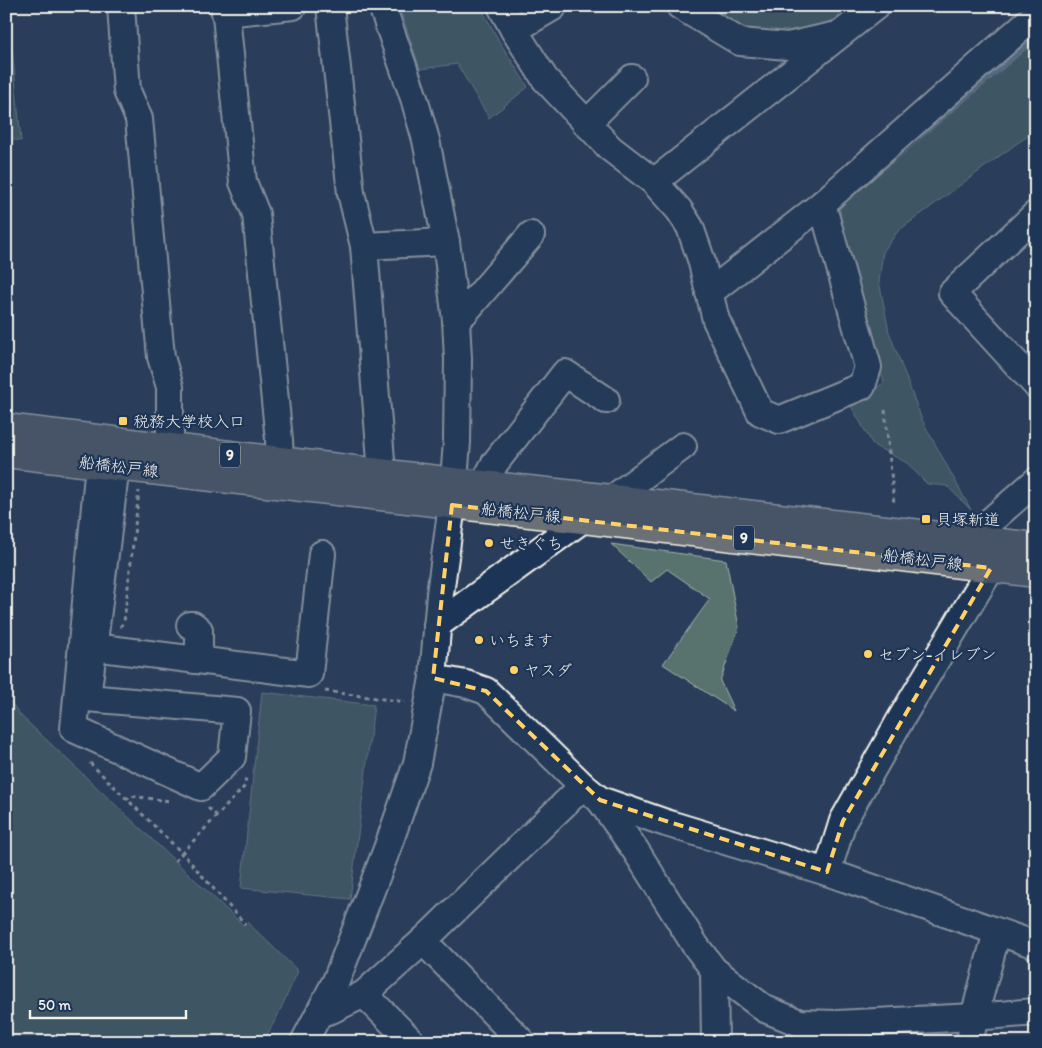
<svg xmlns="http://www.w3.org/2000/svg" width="1042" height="1048" viewBox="0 0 1042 1048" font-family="Itim,'Klee One',sans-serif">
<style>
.green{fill:#58726e;stroke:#a6b2ab}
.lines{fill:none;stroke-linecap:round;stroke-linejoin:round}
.stream{stroke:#89a1af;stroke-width:6}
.minor-casing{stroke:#f4f1e8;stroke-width:30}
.major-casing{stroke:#f4f1e8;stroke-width:31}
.path{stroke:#f4f1e8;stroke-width:3;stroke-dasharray:4 4;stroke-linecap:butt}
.minor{stroke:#1d3557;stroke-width:26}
.major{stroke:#6a7074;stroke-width:28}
.marked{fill:none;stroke:#ffd166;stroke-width:4;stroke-dasharray:10 6;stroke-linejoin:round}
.poi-dot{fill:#ffd166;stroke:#1d3557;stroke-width:2}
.labels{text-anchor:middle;stroke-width:4.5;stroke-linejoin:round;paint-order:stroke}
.shield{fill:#1d3557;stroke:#b4b9bc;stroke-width:1}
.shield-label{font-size:15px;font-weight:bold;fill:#f4f1e8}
.poi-label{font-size:16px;fill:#f4f1e8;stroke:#1d3557;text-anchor:start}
.street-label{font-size:16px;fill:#f4f1e8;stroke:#1d3557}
</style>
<rect width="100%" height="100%" fill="#2a3e5b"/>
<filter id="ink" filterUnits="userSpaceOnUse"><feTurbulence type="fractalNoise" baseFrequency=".02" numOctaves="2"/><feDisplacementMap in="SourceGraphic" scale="10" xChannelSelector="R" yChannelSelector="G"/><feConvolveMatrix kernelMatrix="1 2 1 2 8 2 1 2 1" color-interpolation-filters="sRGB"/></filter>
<g filter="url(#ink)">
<!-- green -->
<g class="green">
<path d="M6,6H8L21,141L6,138Z"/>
<path d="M399,6H480L499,41L528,87L489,118L457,64L420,69Z"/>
<path d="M701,6H854L839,18L786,38L738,29Z"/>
<path d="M1036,41V131L1016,144L898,231L883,252L879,281L889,332L922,420L971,510L947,486L927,484L907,463L873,445L849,402L875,390L884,382L841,235L840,207Z"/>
<path d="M611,544L726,560L739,627L720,681L734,711L663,664L710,599L667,569L651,582Z"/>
<path d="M262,692L374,705L350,899L241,888Z"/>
<path d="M10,701L20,715L243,925L247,922L298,971L277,1017L263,1042H9L6,1040V704Z"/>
</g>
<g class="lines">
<!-- stream -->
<path class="stream" d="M920,135L1036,37"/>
<defs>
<g id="minor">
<path d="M121,6L127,91L139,119L161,357L170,387V448"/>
<path d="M225,6L243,182L256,214L279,440L280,461"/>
<path d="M330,6L351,193L364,246L382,473"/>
<path d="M501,6L514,30L545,79L610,148L654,182L679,210L690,227L701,259L716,320L760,412L779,420L862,386L868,367L822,204"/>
<path d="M680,6L740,42L788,46L833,36"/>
<path d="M225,13L293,6"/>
<path d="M514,30L553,7"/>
<path d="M586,124L632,78"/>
<path d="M654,182L876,6"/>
<path d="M1036,214L952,293L1036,385"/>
<path d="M364,246L446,242"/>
<path d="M709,293L822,204L1030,20L1036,16"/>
<path d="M456,320L465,312L531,235"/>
<path d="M99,464L74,729L201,787L232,757L237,711L87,698L116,466"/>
<path d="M483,485L495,463L565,373L606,400"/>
<path d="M612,499L683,446"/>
<path d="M970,539L1036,481"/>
<path d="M190,625H193L199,630V645L196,660"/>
<path d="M437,625L583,519"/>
<path d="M93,647L309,674L322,554"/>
<path d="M433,678L466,684L486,691L583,786L600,800L636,851L695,945L714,970L765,1009L800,1023L837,1024L974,1017L1036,1012"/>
<path d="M600,800L666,823L827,872L1036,945"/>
<path d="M827,872L843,821L902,717L991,568"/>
<path d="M423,941L522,1042"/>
<path d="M714,970L715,1042"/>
<path d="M364,994L412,1042"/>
<path d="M320,1013L331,1010L364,994L423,941L583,786"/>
<path d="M304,1042L336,981L387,849L417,763L433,678L440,594L452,505L457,442L458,359L456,320L446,242L426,140L414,98L382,6"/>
<path d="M970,1042L974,1017L997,932"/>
</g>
<g id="major">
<path d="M6,428L454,482L612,499L1036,547"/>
<path d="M6,453L116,466L583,519L1036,573"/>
</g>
</defs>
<!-- minor casing -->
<use href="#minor" class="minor-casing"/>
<!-- major casing -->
<use href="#major" class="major-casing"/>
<!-- path -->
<g class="path">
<path d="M885,410L894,504"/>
<path d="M120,627L124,622L139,491"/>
<path d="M325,691L405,702"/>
<path d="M90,763L182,853L245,786L246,776"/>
<path d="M126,800L130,796L171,801"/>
<path d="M208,808L217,816"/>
<path d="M175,861L182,853L245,924"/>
</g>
<!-- minor -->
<use href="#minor" class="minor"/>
<!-- major -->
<use href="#major" class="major"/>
</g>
</g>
<!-- marked area -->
<path d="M0 0H1042V1048H0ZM452,505L991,568L843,821L827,872L600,800L486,691L433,678Z" fill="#2a3e5b" fill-opacity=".55" fill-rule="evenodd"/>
<path class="marked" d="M452,505L991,568L843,821L827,872L600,800L486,691L433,678Z"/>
<!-- markers -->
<g class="poi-dot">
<rect x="118" y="416" width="10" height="10" rx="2.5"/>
<rect x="921" y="514" width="10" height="10" rx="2.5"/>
<circle cx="489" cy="543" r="5"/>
<circle cx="479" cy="640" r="5"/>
<circle cx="868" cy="654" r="5"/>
<circle cx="514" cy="670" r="5"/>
</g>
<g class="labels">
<!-- shield labels -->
<g class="shield">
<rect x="220" y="442.5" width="20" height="25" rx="4"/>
<rect x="734" y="525.5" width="20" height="25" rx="4"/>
</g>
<g class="shield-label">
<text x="230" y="460">9</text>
<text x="744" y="543">9</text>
</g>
<!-- poi labels -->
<g class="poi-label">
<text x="133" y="427">税務大学校入口</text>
<text x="936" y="525">貝塚新道</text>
<text x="499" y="549">せきぐち</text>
<text x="489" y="646">いちます</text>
<text x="878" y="660">セブン-イレブン</text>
<text x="524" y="676">ヤスダ</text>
</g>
<!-- street labels -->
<g class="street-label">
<text transform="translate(119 466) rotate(7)" y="6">船橋松戸線</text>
<text transform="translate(521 512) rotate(6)" y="6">船橋松戸線</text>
<text transform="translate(923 559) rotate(7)" y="6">船橋松戸線</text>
</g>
</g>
<!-- margin -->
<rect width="1042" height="1048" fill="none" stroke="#1d3557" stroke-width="25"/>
<rect x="12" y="12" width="1017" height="1023" fill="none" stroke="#f4f1e8" stroke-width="2" filter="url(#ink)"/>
<!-- scale -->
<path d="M30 1010v8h156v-8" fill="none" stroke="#f4f1e8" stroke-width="2.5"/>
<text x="38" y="1010" font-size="15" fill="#f4f1e8" stroke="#1d3557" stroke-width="4" paint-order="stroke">50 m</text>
</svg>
